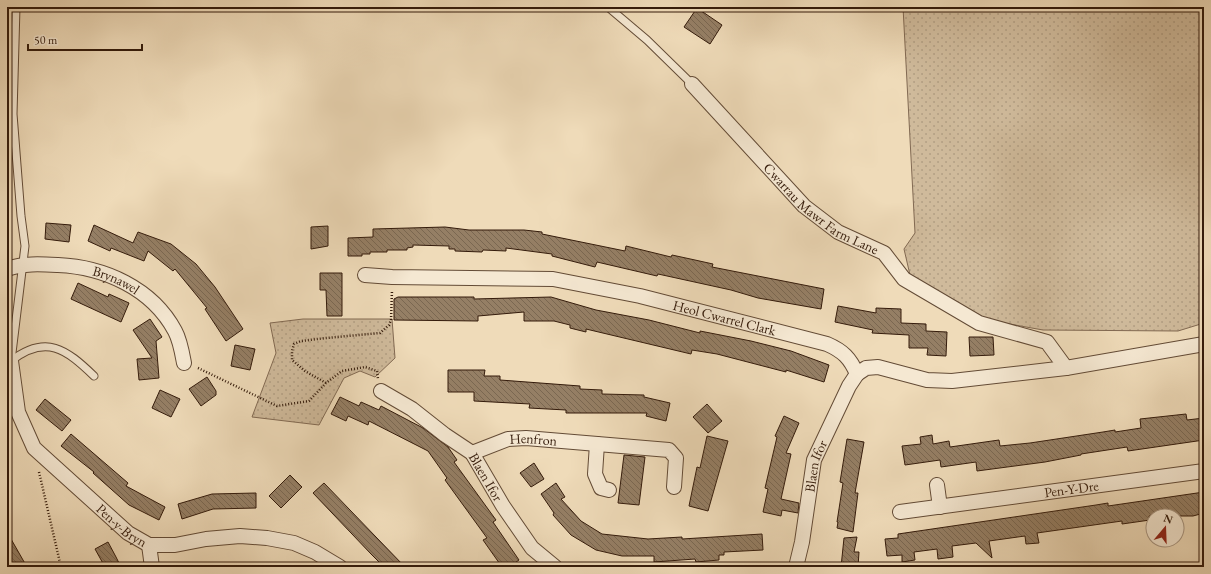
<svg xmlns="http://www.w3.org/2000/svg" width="1211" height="574" viewBox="0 0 1211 574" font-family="'EB Garamond',serif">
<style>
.grass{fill:url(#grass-dots);stroke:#826a53}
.building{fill:url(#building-back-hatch);stroke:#341b0b}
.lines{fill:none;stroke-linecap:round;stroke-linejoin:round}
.service-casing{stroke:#634b36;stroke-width:9}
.minor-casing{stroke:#634b36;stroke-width:16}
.path{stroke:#341b0b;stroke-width:2.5;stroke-dasharray:1 2;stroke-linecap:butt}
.service{stroke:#f5e8d2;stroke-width:7}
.minor{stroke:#f5e8d2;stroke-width:14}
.labels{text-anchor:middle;stroke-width:3.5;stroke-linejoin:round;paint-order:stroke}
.street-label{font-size:14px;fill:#341b0b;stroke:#f5e8d2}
</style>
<defs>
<pattern id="grass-dots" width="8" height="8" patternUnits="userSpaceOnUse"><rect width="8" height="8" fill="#cfba9b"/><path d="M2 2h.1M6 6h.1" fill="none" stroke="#b29f84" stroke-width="1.8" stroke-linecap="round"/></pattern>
<pattern id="building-back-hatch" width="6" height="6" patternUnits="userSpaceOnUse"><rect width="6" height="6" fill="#957f65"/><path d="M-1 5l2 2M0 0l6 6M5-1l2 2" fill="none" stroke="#7a6751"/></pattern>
</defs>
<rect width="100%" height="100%" fill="#efdbb9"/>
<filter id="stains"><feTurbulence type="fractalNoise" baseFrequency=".005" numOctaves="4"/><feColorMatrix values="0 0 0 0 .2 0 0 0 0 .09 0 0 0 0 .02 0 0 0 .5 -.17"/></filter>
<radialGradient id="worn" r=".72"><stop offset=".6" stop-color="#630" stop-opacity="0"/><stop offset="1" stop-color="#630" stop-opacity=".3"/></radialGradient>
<!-- grass -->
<g class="grass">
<path d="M903,7H1204V323L1178,331L1043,330L987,320L910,275L904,249L915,233Z"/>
<path d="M303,319H392L395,358L375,377L360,371L344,378L319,425L252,417L276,353L270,323Z"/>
</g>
<!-- building -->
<g class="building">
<path d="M697,8L722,25L710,44L684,27Z"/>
<path d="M46,223L71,225L69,242L45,239Z"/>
<path d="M94,225L133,243L138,232L171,244L196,264L215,287L243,329L226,341L205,309L207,308L175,269L173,271L148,251L144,261L111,248L110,251L88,241Z"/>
<path d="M328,226V246L311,249V227Z"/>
<path d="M445,227L469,230H524L542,232V234L625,251L626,246L671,257L672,255L695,260L713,264L712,267L824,289L821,309L758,298L731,290L658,274L657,276L597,262L595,267L552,256V254L506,248V251L483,250L482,252L455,251V249H449V246L413,245V247L407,248V250H387V252H370V254H362V256H348V238L373,237V229Z"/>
<path d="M320,273H342V316H327L326,290H320Z"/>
<path d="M78,283L108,297L109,294L129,303L121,322L71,299Z"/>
<path d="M398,297H474V299L551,297L596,310L649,320L700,333V331L751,341L791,351L829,365L824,382L786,370V372L717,354L692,350L691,354L586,329V332L570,328V325L554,321H524V312L478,316V321L394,320V299Z"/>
<path d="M838,306L876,313V308L901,309V323L926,324V331L947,332L946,356L927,355L928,348H909V335L872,333L873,330L835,322Z"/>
<path d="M150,319L162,337L156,341L159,378L139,380L137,359L152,358L133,330Z"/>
<path d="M969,337H993L994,355L970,356Z"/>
<path d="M235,345L255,349L250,370L231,366Z"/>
<path d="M448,370H485L484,376H500V380L580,386V389L602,390V394L644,395V397L670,403L666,421L646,416L647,413H566V410L529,408L530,404L474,401V392H448Z"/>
<path d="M207,377L216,391V395L201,406L189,389Z"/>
<path d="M160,390L180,399L171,417L152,408Z"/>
<path d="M340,397L359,406L361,402L379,410L381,406L423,428L448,447L457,460L454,462L496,520L493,522L519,560L509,567H502L483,540L487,538L445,480L447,478L428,451L369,421L368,425L348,416L346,421L331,414Z"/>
<path d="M45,399L71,420L62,431L36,410Z"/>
<path d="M707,404L722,421L708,433L693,417Z"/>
<path d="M1186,414L1187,420L1204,418V440L1128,451L1127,447L1081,454V455L1045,462L977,471L976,462L941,467L940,460L905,465L902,446L921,444L920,437L932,435L933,444L949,441L950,447L999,440L1000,446L1030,443L1103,432L1115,430V432L1141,428L1140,419Z"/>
<path d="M784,416L799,423L786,453L791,454L781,499L799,503L798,513L782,510L781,516L763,512L768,489L765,488L777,437L775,436Z"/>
<path d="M71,434L128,483L126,486L165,507L159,520L129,505L93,473L94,472L61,446Z"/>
<path d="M707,436L728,441L708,511L689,506L697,467L700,468Z"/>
<path d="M847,439L864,442L855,493H858L853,532L837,528L838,522H837L843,483L840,482Z"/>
<path d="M624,455L645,457L639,505L618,503Z"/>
<path d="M534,463L544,479L531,487L520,473Z"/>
<path d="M290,475L302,487L281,508L269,496Z"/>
<path d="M324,483L376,537L405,567H384L371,554L313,493Z"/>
<path d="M556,483L565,497L561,499L581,521L602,534L648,539L682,537V539L762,534L763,550L724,552V555H719V560L696,562L695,559L654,562V556H622L596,550L571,535L553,515L554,513L541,494Z"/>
<path d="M1204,492V513L1193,516H1149L1150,520L1122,524V521L1037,533L1039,543L1026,544L1025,536L989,541L992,558L976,543L952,546L953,557L938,559L937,549L914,552L915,560L902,562V555L887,556L885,539L898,538V534L1096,505L1108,503V506Z"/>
<path d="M256,493V508L213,509L182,519L178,504L212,494Z"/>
<path d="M7,532L27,567H7Z"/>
<path d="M857,537L854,552H859L858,567H841L844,538Z"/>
<path d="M108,542L116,557L121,567H105L95,549Z"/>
</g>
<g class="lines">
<defs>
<g id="service">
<path d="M608,7L647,40L692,84"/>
<path d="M11,361L25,246L21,216L13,114L16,7"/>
<path d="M11,361C46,334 66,349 94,376"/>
</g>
<g id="minor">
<path id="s1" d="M692,84L804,206L838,232L884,253L904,279L979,323L1047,342L1066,368"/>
<path id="s2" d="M7,269C24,263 40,264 58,265C104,267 152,288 175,331C180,340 182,352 184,363"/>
<path id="s3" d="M365,275L392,277L553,279L640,296L827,344C843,351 850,358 857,374L866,368L878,367L927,380L952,381L1066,368L1204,344"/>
<path id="s4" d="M11,361L18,412L34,448L128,533L149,545H175L206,539L240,536L267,538L294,543L315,552L340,567"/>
<path id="s5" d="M381,391L412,409L445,435L472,453L503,506L532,548L555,567"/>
<path d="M597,444L595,474L601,488L609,490"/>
<path id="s6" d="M472,453L508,439L526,438L669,450L676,458L674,487"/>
<path d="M937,485L940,507"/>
<path id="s7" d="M900,512L1204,471"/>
<path d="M149,545L152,567"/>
<path id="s8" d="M796,567L802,542L814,460L849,386L857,374"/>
</g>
</defs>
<!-- service casing -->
<use href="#service" class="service-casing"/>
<!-- minor casing -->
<use href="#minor" class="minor-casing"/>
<!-- path -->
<g class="path">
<path d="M198,368L277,406L309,401L326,383L342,371L365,367L377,371L378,379"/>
<path d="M326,383L305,371L292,360V351L294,344L301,341L326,338L380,333L389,325L391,320L392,290"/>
<path d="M39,472L61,567"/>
</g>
<!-- service -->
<use href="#service" class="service"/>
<!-- minor -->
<use href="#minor" class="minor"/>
</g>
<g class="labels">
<!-- street labels -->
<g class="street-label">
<text dy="5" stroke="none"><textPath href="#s1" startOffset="181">Cwarrau Mawr Farm Lane</textPath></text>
<text dy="5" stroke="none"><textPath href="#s2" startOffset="112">Brynawel</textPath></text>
<text dy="5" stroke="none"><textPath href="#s3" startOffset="364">Heol Cwarrel Clark</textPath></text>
<text dy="5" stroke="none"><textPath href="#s6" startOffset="64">Henfron</textPath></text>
<text dy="5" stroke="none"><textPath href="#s8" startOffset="103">Blaen Ifor</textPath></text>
<text dy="5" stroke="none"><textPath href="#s5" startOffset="138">Blaen Ifor</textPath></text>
<text dy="5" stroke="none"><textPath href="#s7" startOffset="173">Pen-Y-Dre</textPath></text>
<text dy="5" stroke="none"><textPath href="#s4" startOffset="208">Pen-y-Bryn</textPath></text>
</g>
</g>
<!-- margin -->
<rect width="1211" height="574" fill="none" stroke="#efdbb9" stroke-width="24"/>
<rect x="8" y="8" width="1195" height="558" fill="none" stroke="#341b0b" stroke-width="2"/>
<rect x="12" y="12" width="1187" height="550" fill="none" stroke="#341b0b"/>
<!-- north arrow -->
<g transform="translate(1165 528) rotate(19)"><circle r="19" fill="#f5e8d2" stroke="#a89682"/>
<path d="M0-3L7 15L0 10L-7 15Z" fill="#8f2418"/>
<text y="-6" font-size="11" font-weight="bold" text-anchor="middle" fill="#341b0b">N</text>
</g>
<!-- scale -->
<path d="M28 44v6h114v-6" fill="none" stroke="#341b0b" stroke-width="2"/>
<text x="34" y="44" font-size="12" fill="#341b0b" stroke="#f5e8d2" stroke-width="3" paint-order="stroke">50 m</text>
<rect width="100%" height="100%" filter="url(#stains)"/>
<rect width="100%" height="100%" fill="url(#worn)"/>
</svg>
